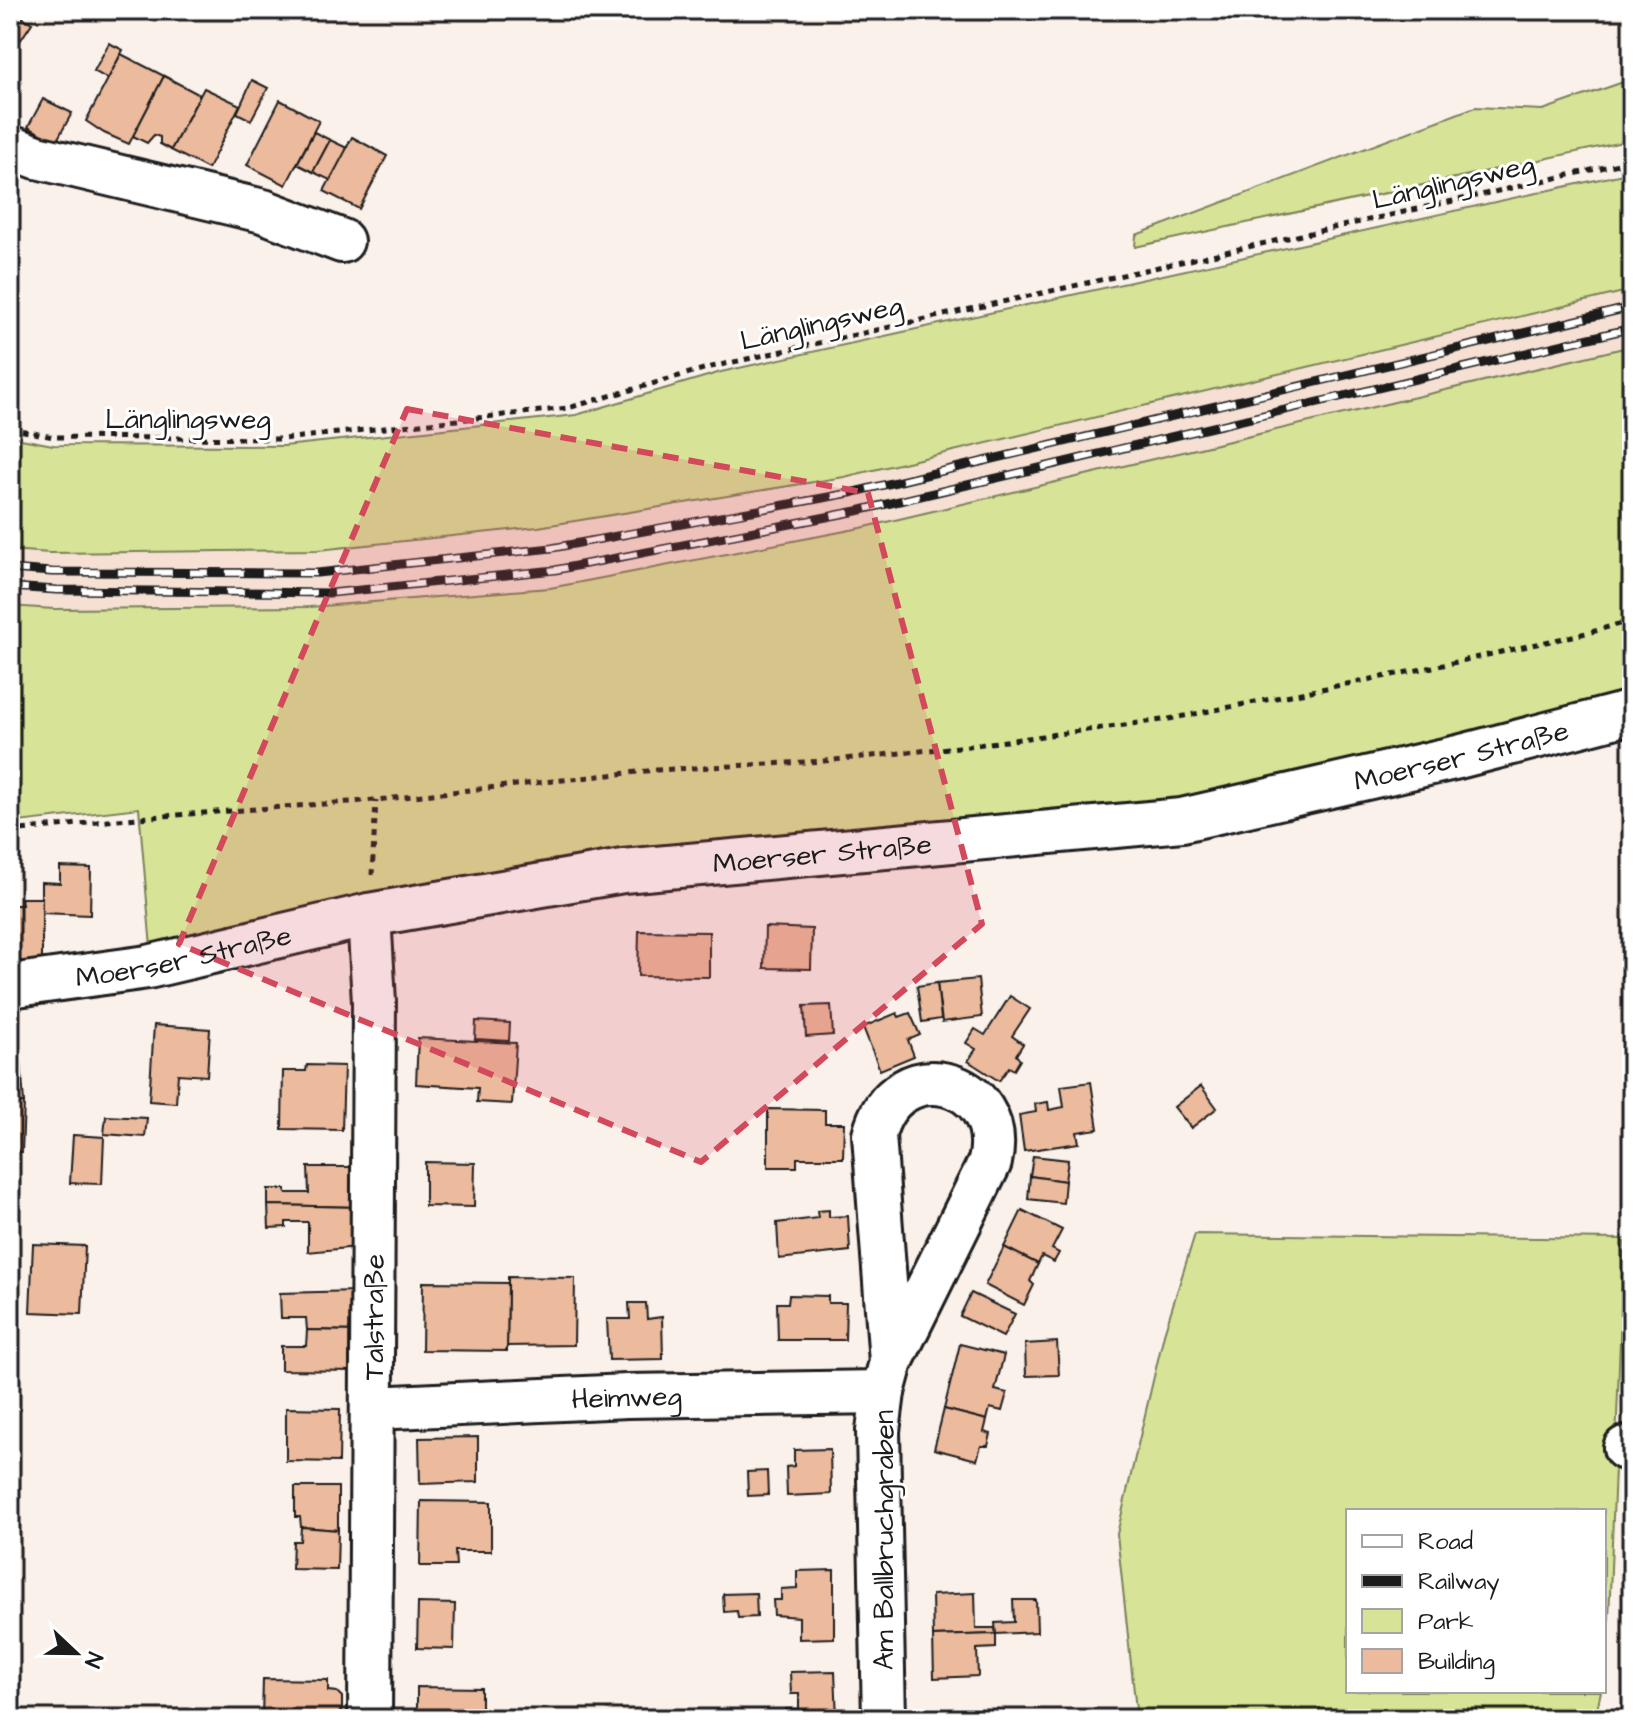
<svg xmlns="http://www.w3.org/2000/svg" width="1642" height="1729" viewBox="0 0 1642 1729" font-family="'Architects Daughter',sans-serif">
<style>
.built{fill:#f6e0d4}
.green{fill:#d7e497;stroke:#7a805a;stroke-width:2}
.building{fill:#ecba9d;stroke:#1c1c1c;stroke-width:2}
.lines{fill:none;stroke-linecap:round;stroke-linejoin:round}
.minor-casing{stroke:#1c1c1c;stroke-width:48}
.path{stroke:#1c1c1c;stroke-width:5;stroke-dasharray:6 6;stroke-linecap:butt}
.minor{stroke:#fff;stroke-width:42}
.rail-casing{stroke:#1c1c1c;stroke-width:9}
.rail{stroke:#fff;stroke-width:6;stroke-dasharray:18;stroke-linecap:butt}
.marked{fill:#d1495b;fill-opacity:0.2;stroke:#d1495b;stroke-width:6;stroke-dasharray:16 10;stroke-linejoin:round}
.labels{text-anchor:middle;stroke-width:6;stroke-linejoin:round;paint-order:stroke}
.street-label{font-size:28px;fill:#1c1c1c;stroke:#fff}
</style>
<rect width="100%" height="100%" fill="#fbf1eb"/>
<filter id="ink" filterUnits="userSpaceOnUse"><feTurbulence type="fractalNoise" baseFrequency=".0125" numOctaves="2"/><feDisplacementMap in="SourceGraphic" scale="16" xChannelSelector="R" yChannelSelector="G"/><feConvolveMatrix kernelMatrix="1 2 1 2 8 2 1 2 1" color-interpolation-filters="sRGB"/></filter>
<g filter="url(#ink)">
<!-- built -->
<path class="built" d="M1632,290V346L861,528L550,588L309,607L54,609L10,606V550L51,553L318,550L538,527L844,477Z"/>
<!-- green -->
<g class="green">
<path d="M1632,79V140L1135,247L1136,235L1475,107L1543,110Z"/>
<path d="M1632,172V290L844,477L538,527L318,550L50,553L10,550V437L53,445L284,446L576,415L721,372Z"/>
<path d="M1632,346V692L1458,738L1182,802L628,849L354,899L151,948L139,808L10,823V606L54,609L309,607L550,588L861,528Z"/>
<path d="M1195,1234L1624,1239L1609,1619L1604,1666V1511H1348V1691H1601L1595,1719H1137L1117,1534L1164,1334Z"/>
</g>
<!-- building -->
<g class="building">
<path d="M10,10L32,23L10,56Z"/>
<path d="M109,43L123,50L108,79L94,71Z"/>
<path d="M121,54L164,76L129,144L104,133L86,121Z"/>
<path d="M164,76L200,95L171,150L160,144V137L154,135L147,143L133,136Z"/>
<path d="M252,80L268,88L251,120L237,113Z"/>
<path d="M204,88L240,105L208,169L171,150Z"/>
<path d="M43,99L72,113L56,142L28,127Z"/>
<path d="M280,100L319,121L286,185L247,165Z"/>
<path d="M314,132L330,140L313,172L297,164Z"/>
<path d="M352,137L387,156L359,209L324,191Z"/>
<path d="M330,140L347,148L330,180L313,172Z"/>
<path d="M60,867L91,868L90,915L41,913V882L60,883Z"/>
<path d="M21,898H42V961L10,962V905H22Z"/>
<path d="M765,927L812,929L811,969L764,968Z"/>
<path d="M639,931L709,932V977L638,976Z"/>
<path d="M978,979L982,1017L942,1022L937,983Z"/>
<path d="M937,983L941,1019L922,1022L917,986Z"/>
<path d="M1010,996L1030,1009L1012,1036L1023,1044L1016,1055L1020,1060L1014,1070L1009,1067L999,1081L968,1061L976,1049L966,1043L975,1029L985,1035Z"/>
<path d="M831,1005L833,1035L806,1037L804,1006Z"/>
<path d="M897,1013L899,1017L910,1013L920,1035L908,1040L914,1056L880,1070L863,1027Z"/>
<path d="M18,1019L24,1103L10,1104V1020Z"/>
<path d="M476,1021L510,1023L509,1041L475,1039Z"/>
<path d="M154,1025L210,1029L207,1076L178,1074L176,1103L149,1101Z"/>
<path d="M418,1038L516,1043L512,1104L477,1102L478,1088L416,1084Z"/>
<path d="M307,1065L344,1066L342,1130L282,1129L283,1071H306Z"/>
<path d="M1091,1082L1098,1129L1077,1132L1079,1143L1024,1151L1019,1115L1036,1112L1035,1104L1048,1102L1049,1110L1064,1107L1061,1086Z"/>
<path d="M1201,1086L1217,1108L1191,1128L1174,1107Z"/>
<path d="M24,1103L22,1152H10V1104Z"/>
<path d="M768,1109L825,1110V1123H844L843,1158H797V1167H768Z"/>
<path d="M106,1116L147,1118L145,1137L104,1134Z"/>
<path d="M73,1135L104,1137L102,1184L70,1183Z"/>
<path d="M1033,1156L1068,1160L1065,1181L1030,1176Z"/>
<path d="M425,1162L475,1163L474,1207L425,1206Z"/>
<path d="M308,1167H359L358,1207L268,1205V1189H286V1193H309Z"/>
<path d="M1030,1176L1065,1181L1063,1203L1028,1199Z"/>
<path d="M268,1205L358,1207L357,1247L308,1252V1222H286V1227L269,1228Z"/>
<path d="M829,1210V1217L848,1216L850,1251L779,1259L777,1223L818,1218L817,1211Z"/>
<path d="M1022,1210L1062,1230L1052,1249L1059,1253L1054,1262L1042,1256L1038,1264L1004,1247Z"/>
<path d="M33,1244L85,1246L82,1314L30,1312Z"/>
<path d="M1004,1247L1038,1264L1030,1281L1034,1285L1024,1305L985,1285Z"/>
<path d="M508,1277L575,1278L574,1345L507,1346Z"/>
<path d="M423,1282L508,1283L507,1351L422,1350Z"/>
<path d="M357,1291L356,1331L307,1330L306,1318H281L280,1293Z"/>
<path d="M971,1293L1015,1314L1003,1337L960,1316Z"/>
<path d="M789,1295L828,1296V1303H846L845,1340H778L777,1303H788Z"/>
<path d="M629,1303H646L647,1319L662,1317L663,1359L609,1360L607,1319H630Z"/>
<path d="M307,1330L356,1331V1371L281,1370V1346H306Z"/>
<path d="M1057,1342L1059,1375L1026,1376L1025,1344Z"/>
<path d="M960,1344L1004,1355L995,1390L1007,1393L1002,1411L990,1408L987,1420L944,1409Z"/>
<path d="M286,1408L340,1409L339,1462L286,1461Z"/>
<path d="M944,1409L987,1420L984,1432L991,1434L988,1446H981L977,1460L934,1449Z"/>
<path d="M478,1437V1482L420,1484L419,1438Z"/>
<path d="M830,1449L831,1494L787,1496L786,1467L794,1466V1450Z"/>
<path d="M767,1471L768,1495L748,1496L747,1472Z"/>
<path d="M295,1487H338V1530L301,1527L300,1517H295Z"/>
<path d="M421,1501L491,1502V1551H455L456,1566H420Z"/>
<path d="M301,1527L338,1530L337,1570L292,1569L293,1541H300Z"/>
<path d="M834,1570V1638L799,1639V1617L774,1615L773,1600H781V1589L797,1588V1571Z"/>
<path d="M756,1593L757,1617L738,1618L737,1611L724,1612L723,1594Z"/>
<path d="M975,1593L976,1628H995L996,1634L933,1636L932,1595Z"/>
<path d="M1013,1600H1036L1037,1632L996,1634L995,1623L1014,1622Z"/>
<path d="M418,1603L455,1604L454,1649L417,1648Z"/>
<path d="M996,1634V1648L977,1649L978,1676L934,1678L933,1636Z"/>
<path d="M835,1671L837,1719H786V1709H799V1694H791L790,1672Z"/>
<path d="M263,1679L328,1680V1691L337,1692L342,1697V1710L336,1715H327V1719H262Z"/>
<path d="M417,1687L481,1688V1719H417Z"/>
</g>
<g class="lines">
<defs>
<g id="minor">
<path d="M10,147L37,157L263,211L342,241"/>
<path d="M369,915L374,1002L370,1719"/>
<path id="s1" d="M10,986L148,967L369,915L623,871L1182,820L1458,757L1632,712"/>
<path id="s2" d="M373,1408L627,1396L883,1392"/>
<path d="M1625,1448L1632,1447"/>
<path d="M884,1719L878,1431L883,1392L891,1362L990,1162C1009,1077 894,1050 874,1135L891,1362"/>
</g>
</defs>
<!-- minor casing -->
<use href="#minor" class="minor-casing"/>
<!-- path -->
<g class="path">
<path d="M10,428L53,437L283,439L568,408L707,368L1632,161"/>
<path d="M10,831L137,818L376,800L656,770L824,761L968,746L1169,719L1443,665L1595,631L1632,620"/>
<path d="M372,875L376,800"/>
</g>
<!-- minor -->
<use href="#minor" class="minor"/>
<defs>
<g id="rail">
<path d="M10,569L52,572L317,573L552,548L850,493L1632,307"/>
<path d="M10,587L57,590L331,593L555,570L857,511L1632,328"/>
</g>
</defs>
<!-- rail casing -->
<use href="#rail" class="rail-casing"/>
<!-- rail -->
<use href="#rail" class="rail"/>
</g>
</g>
<!-- marked area -->
<path class="marked" d="M407,409L868,493L982,924L701,1162L179,944Z"/>
<g class="labels">
<!-- street labels -->
<g class="street-label">
<text transform="translate(1453 181) rotate(-13)" y="10">Länglingsweg</text>
<text transform="translate(821 322) rotate(-13)" y="10">Länglingsweg</text>
<text x="188" y="428">Länglingsweg</text>
<text dy="10" stroke="none"><textPath href="#s1" startOffset="1472">Moerser Straße</textPath></text>
<text dy="10" stroke="none"><textPath href="#s1" startOffset="824">Moerser Straße</textPath></text>
<text dy="10" stroke="none"><textPath href="#s1" startOffset="176">Moerser Straße</textPath></text>
<text transform="translate(373 1317) rotate(-90)" y="10">Talstraße</text>
<text dy="10" stroke="none"><textPath href="#s2" startOffset="254">Heimweg</textPath></text>
<text transform="translate(883 1540) rotate(-90)" y="10">Am Ballbruchgraben</text>
</g>
</g>
<!-- margin -->
<rect width="1642" height="1729" fill="none" stroke="#fff" stroke-width="40"/>
<rect x="20" y="20" width="1602" height="1689" fill="none" stroke="#1c1c1c" stroke-width="3" filter="url(#ink)"/>
<!-- legend -->
<rect x="1346" y="1509" width="260" height="184" fill="#ffffff" stroke="#a4a4a4" stroke-width="2"/>
<rect x="1362" y="1535" width="40" height="12" fill="#ffffff" stroke="#a4a4a4" stroke-width="2"/>
<text x="1418" y="1549" font-size="24" fill="#1c1c1c">Road</text>
<rect x="1362" y="1575" width="40" height="12" fill="#1c1c1c" stroke="#a4a4a4" stroke-width="2"/>
<text x="1418" y="1589" font-size="24" fill="#1c1c1c">Railway</text>
<rect x="1362" y="1609" width="40" height="24" fill="#d7e497" stroke="#a4a4a4" stroke-width="2"/>
<text x="1418" y="1629" font-size="24" fill="#1c1c1c">Park</text>
<rect x="1362" y="1649" width="40" height="24" fill="#ecba9d" stroke="#a4a4a4" stroke-width="2"/>
<text x="1418" y="1669" font-size="24" fill="#1c1c1c">Building</text>
<!-- north arrow -->
<g transform="translate(76 1653) rotate(112)" stroke="#ffffff" stroke-width="6" paint-order="stroke">
<path d="M0-6L14 30L0 20L-14 30Z" fill="#1c1c1c"/>
<text y="-12" font-size="22" font-weight="bold" text-anchor="middle" fill="#1c1c1c">N</text>
</g>
</svg>
